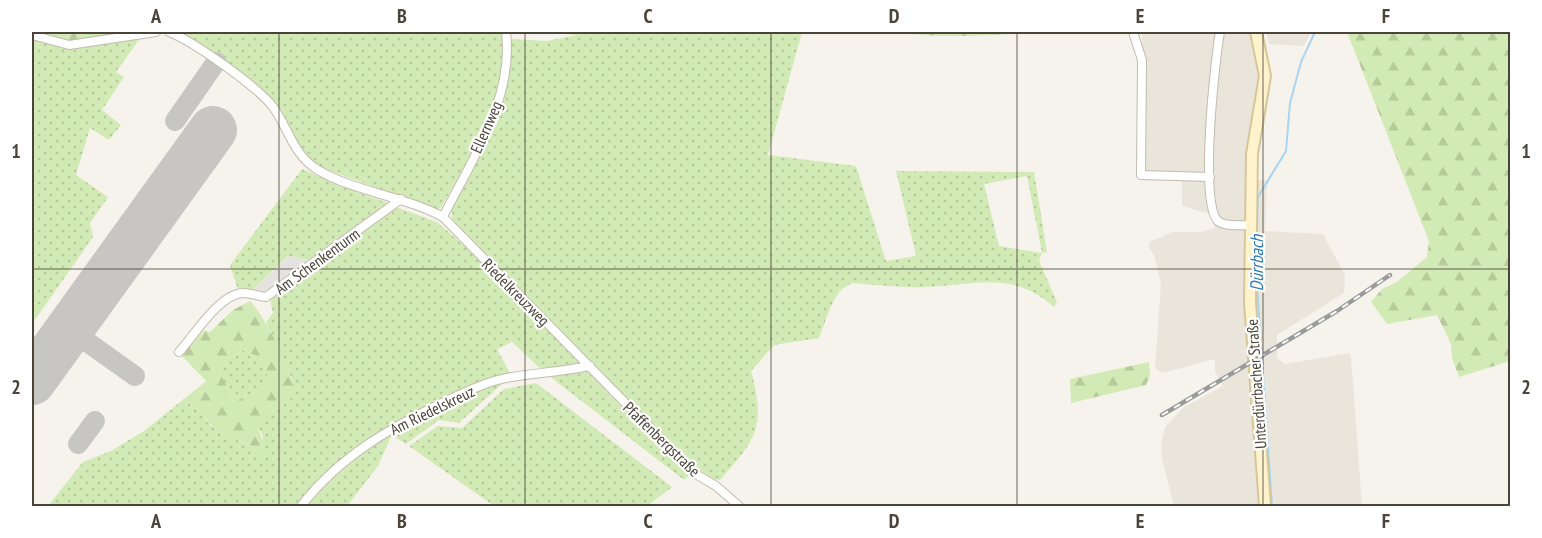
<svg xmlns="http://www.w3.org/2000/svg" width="1542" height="538" viewBox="0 0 1542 538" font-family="'PT Sans Narrow',sans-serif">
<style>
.residential{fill:#eae5da}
.grass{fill:url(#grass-dots);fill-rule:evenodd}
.forest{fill:url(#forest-firs);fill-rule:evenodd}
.parking{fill:#e5e3e0}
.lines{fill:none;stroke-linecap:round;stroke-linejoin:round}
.stream{stroke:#a9d4f2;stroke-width:2}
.taxiway{stroke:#c8c6c3;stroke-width:20}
.runway{stroke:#c8c6c3;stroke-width:48}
.street-casing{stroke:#c2bbae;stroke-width:10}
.secondary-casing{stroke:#d6c79b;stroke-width:14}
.street{stroke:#fff;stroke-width:8}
.secondary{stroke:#fff3cd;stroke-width:10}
.rail-casing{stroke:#9a9a9a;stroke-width:4.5}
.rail{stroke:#fff;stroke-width:2;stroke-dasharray:7;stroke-linecap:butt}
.grid{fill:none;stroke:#4b4439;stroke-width:1.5;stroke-opacity:0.55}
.labels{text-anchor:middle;stroke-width:4.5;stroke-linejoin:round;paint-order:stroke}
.street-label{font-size:16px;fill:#4b4439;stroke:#fff}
.water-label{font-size:18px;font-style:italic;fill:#2e7ab2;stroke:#fff}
.neatline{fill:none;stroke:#4b4439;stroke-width:2}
.grid-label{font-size:20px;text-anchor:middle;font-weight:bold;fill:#4b4439}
</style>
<defs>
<pattern id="grass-dots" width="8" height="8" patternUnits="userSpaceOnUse" patternTransform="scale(1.5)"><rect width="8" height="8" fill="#d2eab5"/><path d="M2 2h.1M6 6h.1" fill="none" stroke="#b6ca9c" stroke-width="1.8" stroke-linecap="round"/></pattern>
<pattern id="forest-firs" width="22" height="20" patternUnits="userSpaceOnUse" patternTransform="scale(1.5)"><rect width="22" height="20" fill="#d2eab5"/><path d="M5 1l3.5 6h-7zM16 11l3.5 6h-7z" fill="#b6ca9c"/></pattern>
</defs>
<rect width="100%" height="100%" fill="#f6f3ec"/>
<!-- residential -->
<g class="residential">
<path d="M1142,32H1252L1259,83L1248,149L1247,182L1267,180L1265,231L1323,234L1345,275L1344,293L1277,335V358L1285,364L1349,353L1351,356L1362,506H1174L1162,459L1161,445L1165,427L1184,407L1223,386L1215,372V359L1162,373L1155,368L1161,284L1154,255L1149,248L1150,242L1172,232H1200L1215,228L1210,214L1182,206V176L1141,175Z"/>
<path d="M1266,32H1311L1304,46L1269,44Z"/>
</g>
<!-- grass -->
<g class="grass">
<path d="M177,32H502C510,97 472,151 442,206L437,210L314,165L295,150L281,119L251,87L175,34Z"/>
<path d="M537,32H802L768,155L856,166L886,261L916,256L896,171L1034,172L1047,252L1042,253L1039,261L1057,302L1054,307C1013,270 976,285 927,287C903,288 878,285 853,283C832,289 827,320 819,338L774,345L751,371C766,426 757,439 720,480L712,479L687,460L452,223V207C482,150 511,104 511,39L547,41L577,35ZM1027,176L1042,253H1041L999,246L984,184Z"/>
<path d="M143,34L116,72L124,77L102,110L121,125L109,140L90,128L76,175L108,197L90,223L93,237L32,324V35Z"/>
<path d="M302,169L345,188L388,203L308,260L288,256L252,291L238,290L230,265Z"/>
<path d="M393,206L437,222L469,250L689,476L684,480L544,372L512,342L497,349L512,377L523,379L503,383L459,423L439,420L406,444L396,438L398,431L395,427L378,466L347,506H48L83,462L111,451L144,431L184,399L199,410L208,423L219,431L252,447L260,454L263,436L258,427L292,379L266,322L273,313L270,300Z"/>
<path d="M244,350L261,358L270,380L258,391L234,402L217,365Z"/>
<path d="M536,383L672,487L647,506H494L409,446L438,426L462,428L504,389Z"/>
</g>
<!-- forest -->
<g class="forest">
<path d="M32,32H156L78,44Z"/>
<path d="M892,32H1044C993,35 943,39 892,32Z"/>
<path d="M1347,32H1510V361L1459,377L1452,358L1451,344L1437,315L1387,324L1371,302L1382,289L1397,282L1427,257L1429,241Z"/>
<path d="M250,301C268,320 289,368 296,394L258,427L265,449L261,455L252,447L219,431L209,423L199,410L184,399L206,381L180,354L205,330L210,332L233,310ZM244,350L261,358L269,380L258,391L234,402L217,365Z"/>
<path d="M1149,362L1150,376L1146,385L1071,403L1070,379Z"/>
</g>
<!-- parking -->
<path class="parking" d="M289,256L308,260L265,294L252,291Z"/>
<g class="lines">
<!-- stream -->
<g class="stream">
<path d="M1256,259L1258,197L1286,151L1290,103L1301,62L1315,32"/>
<path d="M1256,271L1272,506"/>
</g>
<!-- taxiway -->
<g class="taxiway">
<path d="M175,121L216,62"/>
<path d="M184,148L194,156"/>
<path d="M69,329L135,376"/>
<path d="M78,444L95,421"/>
</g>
<!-- runway -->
<path class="runway" d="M32,381L213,130"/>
<defs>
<g id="street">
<path d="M169,32C193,41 258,87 273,107C289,129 293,155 318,170C355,192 404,196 443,217L694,473L716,486L739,506"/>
<path d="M1133,32L1142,60L1141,175L1210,177"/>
<path d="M1220,32C1215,60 1199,204 1218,221C1225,227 1241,225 1250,225"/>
<path d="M32,35L69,45L156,32"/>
<path d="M443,217C472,159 514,99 506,32"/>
<path d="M179,352C194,336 219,294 243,293C250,293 259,296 266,297L401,199"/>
<path d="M301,506C340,456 391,427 448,400C468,391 490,380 512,377C538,373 564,371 590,366"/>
</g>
<path id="secondary" d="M1256,32L1265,76L1252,154L1250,303L1265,506"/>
</defs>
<!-- street casing -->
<use href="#street" class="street-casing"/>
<!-- secondary casing -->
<use href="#secondary" class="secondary-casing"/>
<!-- street -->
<use href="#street" class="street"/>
<!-- secondary -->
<use href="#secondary" class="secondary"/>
<defs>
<path id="rail" d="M1162,415L1337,311L1390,275"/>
</defs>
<!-- rail casing -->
<use href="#rail" class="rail-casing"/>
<!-- rail -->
<use href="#rail" class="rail"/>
</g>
<!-- grid -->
<path class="grid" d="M279,32V506M525,32V506M771,32V506M1017,32V506M1263,32V506M32,269H1510"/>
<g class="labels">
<!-- street labels -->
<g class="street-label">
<text transform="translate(486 127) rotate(-66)" y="6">Ellernweg</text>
<text transform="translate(317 261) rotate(-36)" y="6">Am Schenkenturm</text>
<text transform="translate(516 292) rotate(45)" y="6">Riedelkreuzweg</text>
<text transform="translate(1256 384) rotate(-94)" y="6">Unterdürrbacher Straße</text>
<text transform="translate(432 410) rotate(-26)" y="6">Am Riedelskreuz</text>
<text transform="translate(662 439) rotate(44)" y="6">Pfaffenbergstraße</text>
</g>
<!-- water labels -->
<g class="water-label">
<text transform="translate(1257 263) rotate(-90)" y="6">Dürrbach</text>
</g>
</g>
<!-- border -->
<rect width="1542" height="538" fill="none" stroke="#ffffff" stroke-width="66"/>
<rect x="33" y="33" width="1476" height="472" class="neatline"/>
<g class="grid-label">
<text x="156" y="23">A</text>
<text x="402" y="23">B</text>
<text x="648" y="23">C</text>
<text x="894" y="23">D</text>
<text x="1140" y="23">E</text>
<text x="1386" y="23">F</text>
<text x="16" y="158">1</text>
<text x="1526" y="158">1</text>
<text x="16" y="394">2</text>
<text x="1526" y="394">2</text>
<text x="156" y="528">A</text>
<text x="402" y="528">B</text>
<text x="648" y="528">C</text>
<text x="894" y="528">D</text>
<text x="1140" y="528">E</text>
<text x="1386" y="528">F</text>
</g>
</svg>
